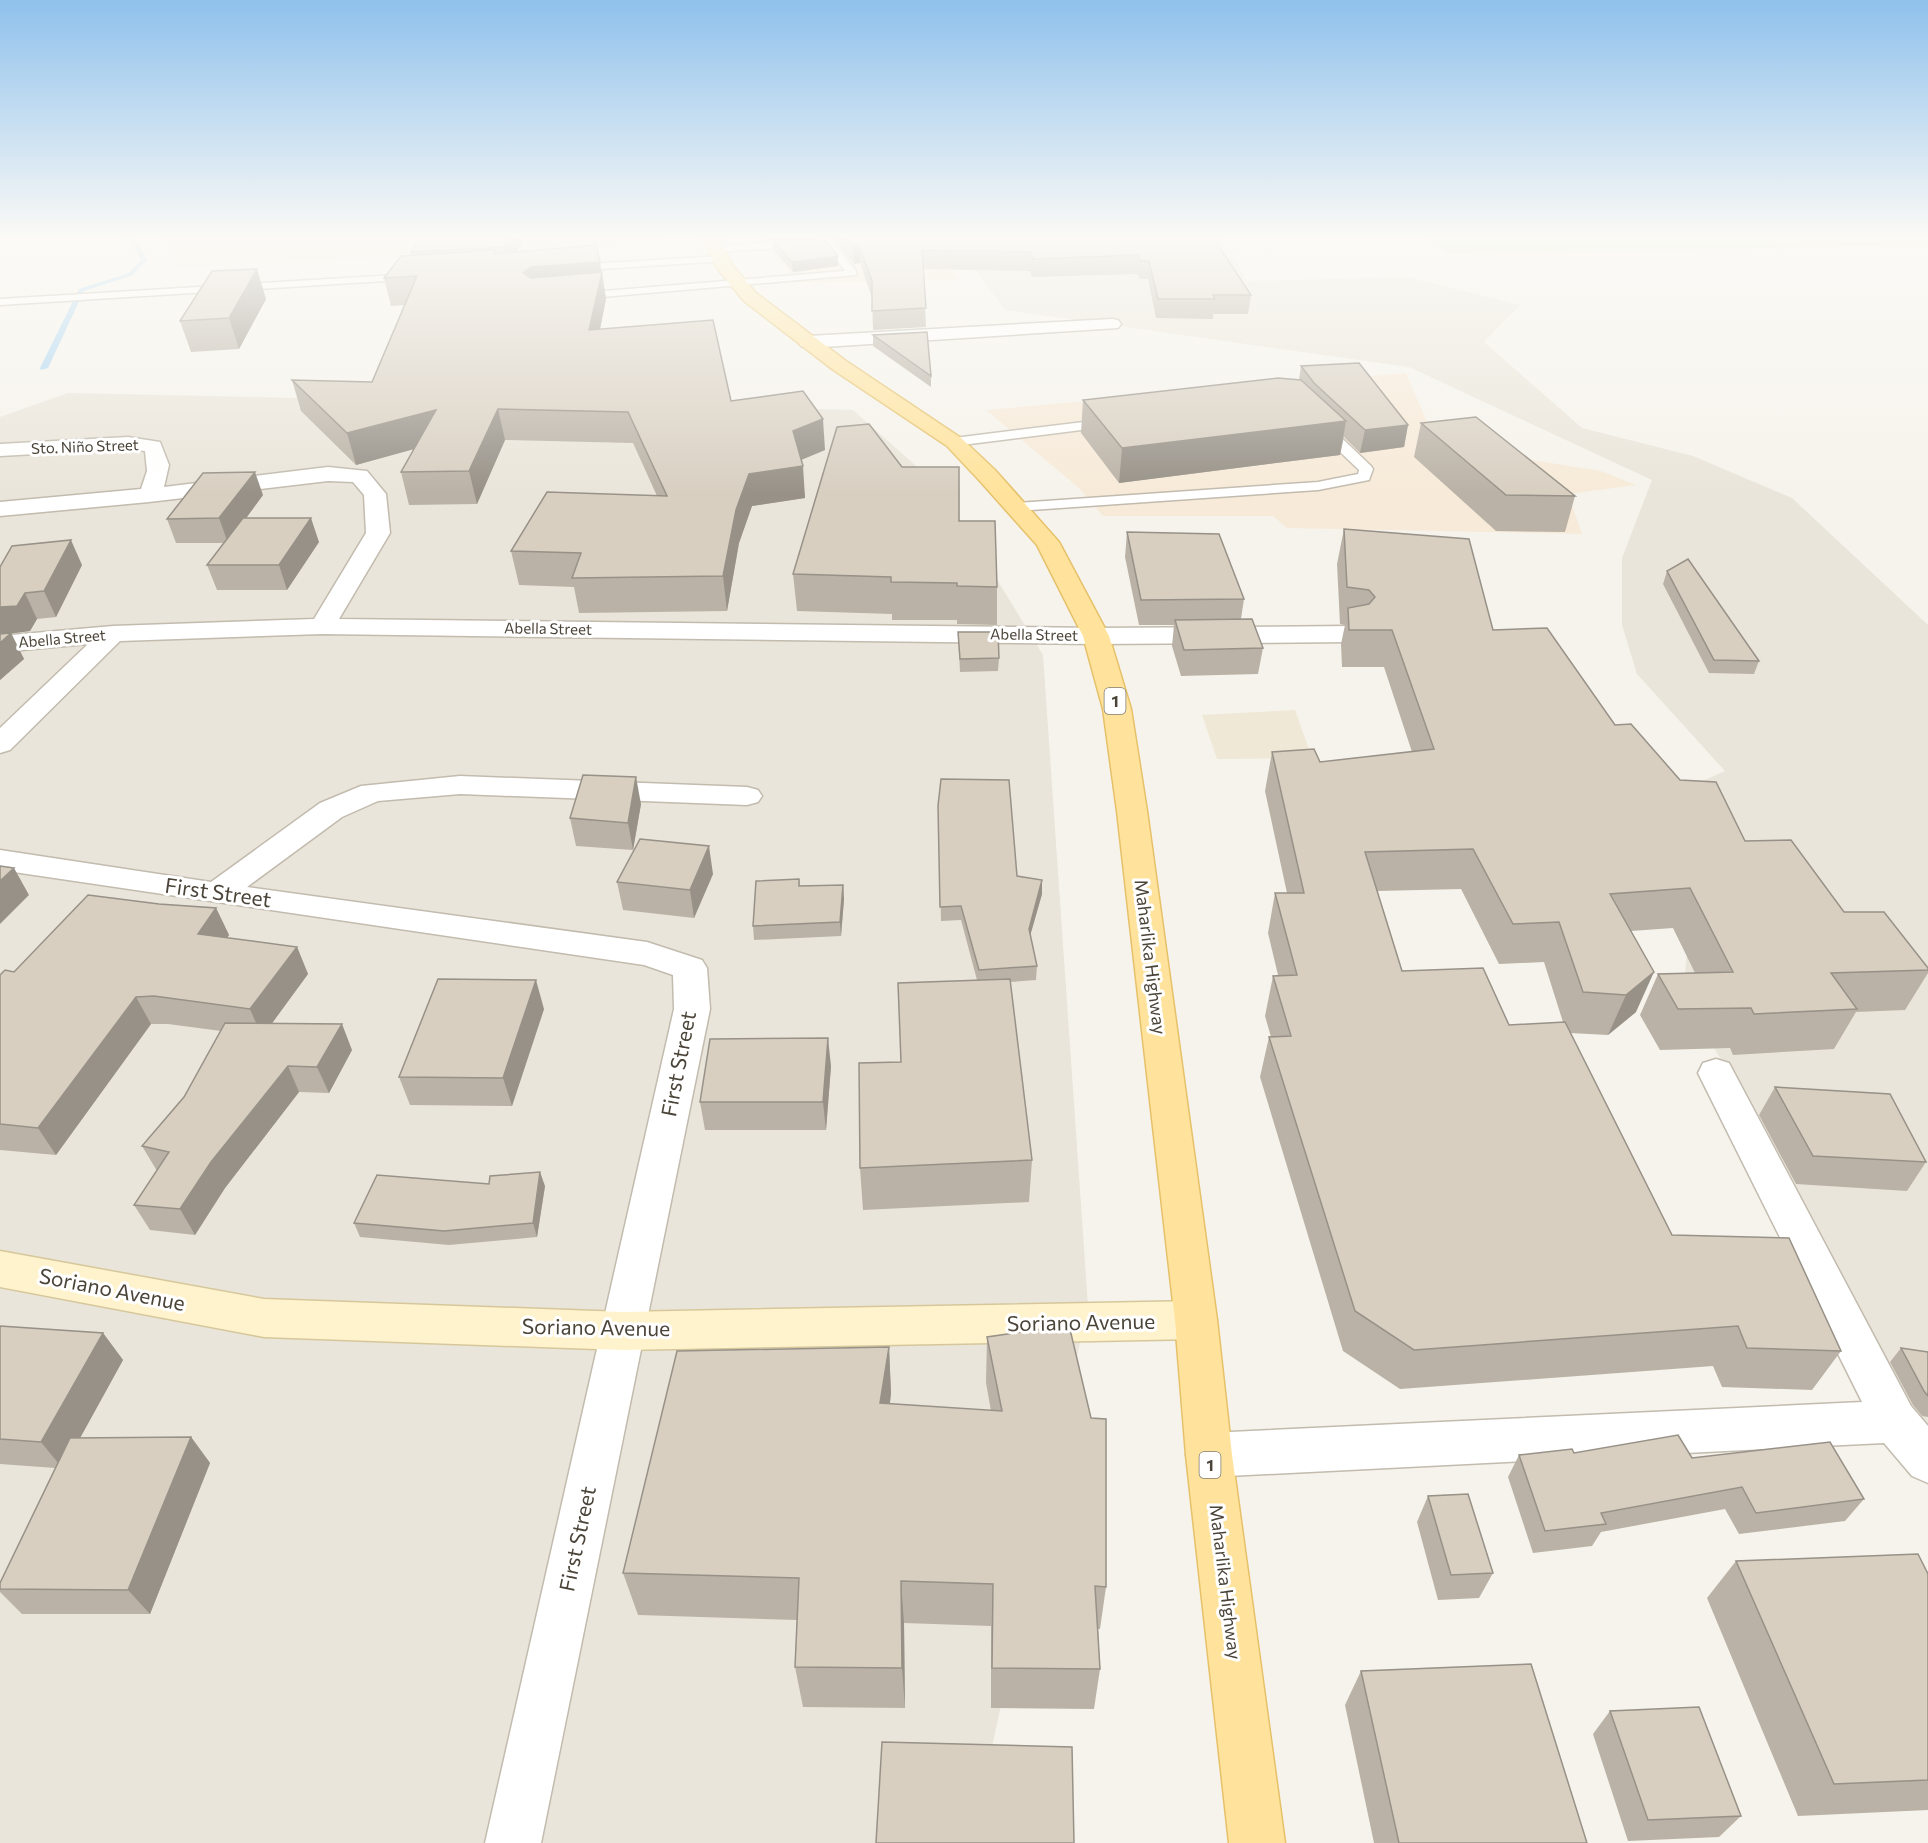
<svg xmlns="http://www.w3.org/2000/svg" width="1928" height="1843" viewBox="0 0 1928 1843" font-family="Commissioner,sans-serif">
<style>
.residential{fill:#eae5da}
.commercial{fill:#f7ead8}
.education{fill:#efe8d6}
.green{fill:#d2eab5}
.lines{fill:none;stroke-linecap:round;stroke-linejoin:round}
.stream{fill:#a9d4f2;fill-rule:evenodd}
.lane-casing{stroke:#c2bbae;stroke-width:3}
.street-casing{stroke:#c2bbae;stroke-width:3}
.secondary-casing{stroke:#d6c79b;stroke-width:3}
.primary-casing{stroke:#e6c16a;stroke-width:3}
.lane{fill:#fff;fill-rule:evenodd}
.street{fill:#fff;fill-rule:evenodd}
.secondary{fill:#fff3cd;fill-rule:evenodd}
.primary{fill:#ffe39c;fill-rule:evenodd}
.wall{fill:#bab2a6;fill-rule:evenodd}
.shaded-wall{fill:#979187}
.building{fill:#d8cfc1;stroke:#979187;stroke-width:1.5}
.labels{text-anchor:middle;stroke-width:6;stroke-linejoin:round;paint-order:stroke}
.far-street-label{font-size:15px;fill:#4b4439;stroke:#fff}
.shield{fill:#fff;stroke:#817c74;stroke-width:1.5}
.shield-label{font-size:16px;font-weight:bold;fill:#4b4439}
.street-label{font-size:18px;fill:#4b4439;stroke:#fff}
.near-street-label{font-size:21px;fill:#4b4439;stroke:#fff}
</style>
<rect width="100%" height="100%" fill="#f6f3ec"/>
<!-- residential -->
<g class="residential">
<path d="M951,236H1222L1247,281L1408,277L1520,305L1484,342L1582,428L1693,456L1792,498L1928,625V1476L1742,1095L1683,996L1690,921L1645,807L1725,771L1637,674L1622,625V558L1652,480L1409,367L1005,310Z"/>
<path d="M68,393L853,410L941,488L1043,655L1088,1306L971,1843H0V417Z"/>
</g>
<!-- commercial -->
<g class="commercial">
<path d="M935,236L959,280L799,283L757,240Z"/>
<path d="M1406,373L1437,445L1601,471L1636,485L1568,494L1582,534L1287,528L1273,516H1103L1079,488L986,410Z"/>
</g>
<!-- education -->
<g class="education">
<path d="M154,236H663L664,245L178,267L164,237Z"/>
<path d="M1295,710L1312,758L1217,759L1202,715Z"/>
</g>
<!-- green -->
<path class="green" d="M1426,236H1928V245L1448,254Z"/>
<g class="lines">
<!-- stream -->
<path class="stream" d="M111,236L135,238L147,260L133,275L84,291L48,368L41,370L40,368L79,289L129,273L141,260L131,241Z"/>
<defs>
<g id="lane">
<path d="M828,239L832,240L856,271V275L579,299L573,296L579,293L845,271L825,245L716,252L711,249L716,246Z"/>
<path d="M721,256L725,257V261L571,271L566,268L571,265Z"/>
<path d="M412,274L417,277L416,279L0,305V299Z"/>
<path d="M1108,419L1115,423L1113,426L954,446L947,442L954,438Z"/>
<path d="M1322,423L1327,424L1371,466L1373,469L1369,480L1318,490L1017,511L1010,507L1017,503L1318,482L1358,474L1359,470L1317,430L1315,427L1317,424Z"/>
</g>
<g id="street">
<path d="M1112,319L1118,320L1121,324L1118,328L808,348L801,346L799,342L801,338L808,336Z"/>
<path d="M128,437L160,442L169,465L164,487L328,467L367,471L386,494L390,533L339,619L1096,628L1352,626L1361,629L1365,634L1361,639L1352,642L1096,644L322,634L120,641L10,750L0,753V728L88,644L0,652V636L113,626L314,619L366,533L364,495L353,482L328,481L149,502L0,516V502L141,489L147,471L145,451L128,449L0,456V444Z"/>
<path d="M460,776L747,787L758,790L762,796L758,802L747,805L460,794L378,801L342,817L247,887L647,942L702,960L707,968L710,1009L541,1843H485L674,1009L673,975L644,965L0,870V850L211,882L320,803L361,786Z"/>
<path d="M1716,1059L1729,1063L1911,1406L1928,1426V1483L1912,1476L1884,1443L1209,1477L1193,1470L1186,1455L1193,1440L1209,1433L1862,1402L1698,1073L1703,1063Z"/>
</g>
<path id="secondary" d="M0,1251L264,1299L623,1312L1196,1301L1211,1307L1217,1320L1211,1333L1196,1339L623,1350L264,1337L0,1287Z"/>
<path id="primary" d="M702,236H718L732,265L756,293L846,361L961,438L995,470L1059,542L1109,636L1131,709L1147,811L1217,1320L1232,1455L1285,1843H1229L1186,1455L1175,1320L1117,811L1103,709L1083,636L1037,545L979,480L947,446L832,369L744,301L716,267Z"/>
</defs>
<!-- lane casing -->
<use href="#lane" class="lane-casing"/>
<!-- street casing -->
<use href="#street" class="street-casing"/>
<!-- secondary casing -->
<use href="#secondary" class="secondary-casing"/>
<!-- primary casing -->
<use href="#primary" class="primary-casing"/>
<!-- lane -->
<use href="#lane" class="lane"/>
<!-- street -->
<use href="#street" class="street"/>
<!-- secondary -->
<use href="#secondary" class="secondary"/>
<!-- primary -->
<use href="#primary" class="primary"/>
</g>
<!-- wall -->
<g class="wall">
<path d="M526,236L517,252L602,272L606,299L600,329L731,401L825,450L801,460L805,498L752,506L739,543L727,611L579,613L574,587L519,585L511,551L657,496L633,443L505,440L477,504L409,505L401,472L414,449L356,465L301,411L292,380L372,382L405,305L391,306L384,278L411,255V252Z"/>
<path d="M761,236H1212L1251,295L1248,314H1213V319L1156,318L1148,279H1140L1137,274L1032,277L1030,271L923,269L926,327L873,330L872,298L860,263L854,264L834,239L828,237L765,241Z"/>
<path d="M773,241L838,256V266L793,272L774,251Z"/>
<path d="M266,299L239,349L191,352L180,321Z"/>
<path d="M873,335L931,376V387L873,346Z"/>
<path d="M1301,366L1408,425L1404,447L1360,453L1344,437L1340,455L1119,483L1081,433L1083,400L1299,380Z"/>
<path d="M1421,423L1575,496L1565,532L1496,531L1414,457Z"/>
<path d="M902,467L959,521L997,587V625L957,624V620H892V614L797,611L793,574Z"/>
<path d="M263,495L246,518L319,542L287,590H217L207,565L224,543H176L167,519Z"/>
<path d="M1344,529L1493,630L1615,725L1680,780L1745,841L1844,912L1928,968V973L1905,1010L1856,1012L1834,1049L1733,1055L1730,1048L1660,1050L1640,1015L1658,974L1695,973L1673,928L1631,931L1636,1012L1608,1035L1570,1033L1672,1235L1841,1351L1812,1390L1722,1387L1713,1366L1400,1389L1343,1351L1260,1077L1269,1037H1271L1265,1016L1273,976L1278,975L1268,933L1275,893H1287L1265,791L1272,752L1320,762L1412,752L1384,667H1342L1341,644L1345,625L1340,624L1337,564ZM1461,889L1499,964L1544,962L1563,1022L1509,1025L1402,971L1377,891Z"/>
<path d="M1127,532L1244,599L1241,619L1263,648L1258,674L1181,676L1172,646L1174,625H1139L1125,557Z"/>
<path d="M82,565L56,617L37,619L30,631L7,634L11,633L24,659L0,680V567Z"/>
<path d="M1667,571L1759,661L1754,674L1709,673L1663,584Z"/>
<path d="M958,632L999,658L998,671L960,672Z"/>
<path d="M641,804L633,850L576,846L570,818Z"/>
<path d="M938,806L1017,876L1042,894L1030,936L1037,966L1036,980L1010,982L1032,1160L1029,1202L863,1210L860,1168L901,1062L977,980L961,920L941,921Z"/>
<path d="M713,874L694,918L623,910L617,882Z"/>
<path d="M799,879L800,886L843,885L844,899L841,936L754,940L753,926Z"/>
<path d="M159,904L216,908L229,935L227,938L297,947L308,974L272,1023L352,1050L329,1093L299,1092L225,1188L195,1235L150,1230L134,1205L157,1171L142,1146L184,1097L221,1031L168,1024H151L56,1155L0,1150V975L14,972Z"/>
<path d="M544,1009L512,1106L410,1105L399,1077Z"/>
<path d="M831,1066L826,1130H705L700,1102Z"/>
<path d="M1775,1087L1926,1162L1907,1191L1796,1184L1759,1115Z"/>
<path d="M489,1184L545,1186L537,1237L449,1245L360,1237L354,1223Z"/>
<path d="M0,1326L103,1333L123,1360L80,1438L191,1437L210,1463L150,1614H22L0,1592V1583L55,1468L0,1464Z"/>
<path d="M987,1337L1106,1587L1100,1629H1098L1100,1669L1094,1709L991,1708V1626L904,1623L905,1708L803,1707L795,1667L797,1620L638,1615L623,1573L889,1347L891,1393L890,1404L991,1411L986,1383Z"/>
<path d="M1901,1348L1928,1352V1417L1922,1416L1913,1405L1890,1362Z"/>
<path d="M1574,1453L1692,1458L1864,1499L1845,1521L1739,1534L1725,1509L1601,1532L1592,1546L1533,1553L1508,1477L1519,1455Z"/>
<path d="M1428,1496L1493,1573L1479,1598L1438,1600L1417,1522Z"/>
<path d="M1736,1561L1928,1574V1810L1798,1816L1707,1598Z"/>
<path d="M1361,1671L1587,1843H1374L1345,1705Z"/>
<path d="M1610,1711L1741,1816L1719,1837L1628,1841L1593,1734Z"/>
</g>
<!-- shaded-wall -->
<g class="shaded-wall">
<path d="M511,236H526L508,266L504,247Z"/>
<path d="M859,245L860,263L854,264L853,246Z"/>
<path d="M838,256V266L793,272L792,262Z"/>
<path d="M600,262L606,299L594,359L536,295L523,273L531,267Z"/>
<path d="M257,269L266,299L239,349L229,318Z"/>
<path d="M498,409L505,440L477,504L469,471Z"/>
<path d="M436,410L443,441L356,465L347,433Z"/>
<path d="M823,419L825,450L796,462L793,431Z"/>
<path d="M1346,421L1340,455L1119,483L1122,448Z"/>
<path d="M1408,425L1404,447L1360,453L1365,430Z"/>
<path d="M803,466L805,498L752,506L739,543L727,611L723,576L736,510L749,474Z"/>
<path d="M255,472L263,495L228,543L219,518Z"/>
<path d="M311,518L319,542L287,590L279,565Z"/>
<path d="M71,540L82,565L56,617L44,591Z"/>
<path d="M25,593L37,619L30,631L7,634L11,633L24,659L0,680V607Z"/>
<path d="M636,777L641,804L633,850L628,823Z"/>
<path d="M709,846L713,874L694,918L690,890Z"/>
<path d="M14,868L29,895L0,924V881Z"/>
<path d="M1042,880V894L1028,943L1029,929Z"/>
<path d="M843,885L844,899L841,936L840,922Z"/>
<path d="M216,908L229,935L211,962L198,934Z"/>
<path d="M297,947L308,974L262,1037L250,1009Z"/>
<path d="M1654,972L1636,1012L1608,1035L1626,995Z"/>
<path d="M536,980L544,1009L512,1106L503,1078Z"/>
<path d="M136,997L151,1024L56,1155L38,1128Z"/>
<path d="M342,1024L352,1050L329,1093L317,1067Z"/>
<path d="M828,1038L831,1066L826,1130L823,1102Z"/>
<path d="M288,1066L299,1092L225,1188L195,1235L180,1209L211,1162Z"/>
<path d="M540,1172L545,1186L537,1237L533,1223Z"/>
<path d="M103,1333L123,1360L63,1469L41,1442Z"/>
<path d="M889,1347L891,1393L884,1448L880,1403Z"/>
<path d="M191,1437L210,1463L150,1614L128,1590Z"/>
<path d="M901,1581L904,1623L905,1708L902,1668Z"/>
</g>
<!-- building -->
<g class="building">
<path d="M423,236H511L504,247L411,252Z"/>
<path d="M845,236H1212L1251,295H1213L1215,299H1158L1149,261H1141L1138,255L1033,259L1031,252L922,250L926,308L872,311V281L859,245L853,246Z"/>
<path d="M823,238L838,256L792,262L773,241Z"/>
<path d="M596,245L600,262L531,267L523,273L531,278L602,272L589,330L713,320L731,401L803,391L823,419L793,431L803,466L749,474L736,510L723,576L572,578L581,553L511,551L547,492L667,496L628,412L498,409L469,471L401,472L436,410L347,433L292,380L372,382L417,276L384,278L401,256L496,250L494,254Z"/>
<path d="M257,269L229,318L180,321L212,271Z"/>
<path d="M927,332L931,376L873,335Z"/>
<path d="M1359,363L1408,425L1365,430L1314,383L1301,366Z"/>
<path d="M1278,378L1301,380L1346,421L1122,448L1083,400Z"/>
<path d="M1476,417L1575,496L1506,495L1421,423Z"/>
<path d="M869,424L902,467H959V521H995L997,587L957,586V583L891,582V577L793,574L837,427Z"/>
<path d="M255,472L219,518L167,519L203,473Z"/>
<path d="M243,518H311L279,565H207Z"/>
<path d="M1344,529L1469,539L1493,630L1547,628L1615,725L1631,724L1680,780L1716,782L1745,841L1791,840L1844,912H1884L1928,968V970L1831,973L1857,1009L1754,1014L1751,1008L1678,1009L1658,974L1733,972L1690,888L1610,894L1654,972L1626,995L1583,992L1559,922L1513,924L1473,849L1365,852L1402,971L1483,968L1509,1025L1565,1022L1672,1235L1789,1238L1841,1351L1747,1348L1738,1326L1414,1350L1355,1311L1269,1037L1291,1036L1273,976L1297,975L1275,893H1304L1272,752L1314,749L1320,762L1434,749L1392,630H1349L1348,608L1369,604L1375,597L1369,590L1347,587Z"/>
<path d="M1127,532L1219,534L1244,599L1141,600Z"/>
<path d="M71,540L44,591L25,593L17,606L0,607V567L12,546Z"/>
<path d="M1688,559L1759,661L1714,660L1667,571Z"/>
<path d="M1252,619L1263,648L1184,650L1175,620Z"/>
<path d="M958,632H998L999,658L960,659Z"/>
<path d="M11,633L0,643V634Z"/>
<path d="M583,775L636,777L628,823L570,818Z"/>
<path d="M941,779L1009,780L1017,876L1042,880L1029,929L1037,966L979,970L961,906L940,907L938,806Z"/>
<path d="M640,839L709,846L690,890L617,882Z"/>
<path d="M0,866L14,868L0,881Z"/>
<path d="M799,879V886L843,885L840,922L753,926L756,881Z"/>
<path d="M88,895L159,904L216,908L198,934L297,947L250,1009L154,996L136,997L38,1128L0,1124V975L5,970L14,972Z"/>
<path d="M438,979L536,980L503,1078L399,1077Z"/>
<path d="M1010,979L1032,1160L860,1168L859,1063L901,1062L898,983Z"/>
<path d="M225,1023L342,1024L317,1067L288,1066L211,1162L180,1209L134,1205L169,1152L142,1146L184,1097Z"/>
<path d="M828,1038L823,1102H700L710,1039Z"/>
<path d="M1775,1087L1890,1094L1926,1162L1813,1156Z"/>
<path d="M540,1172L533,1223L444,1231L354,1223L377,1175L489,1184L490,1176Z"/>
<path d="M1069,1325L1091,1418L1106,1419V1587L1095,1586L1100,1669L992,1668L993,1584L901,1581L902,1668L795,1667L799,1578L623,1573L677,1351L889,1347L880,1403L1002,1411L987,1337Z"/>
<path d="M0,1326L103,1333L41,1442L0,1439Z"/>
<path d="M1901,1348L1928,1352V1396L1924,1391Z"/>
<path d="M1678,1435L1692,1458L1830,1442L1864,1499L1756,1513L1742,1487L1601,1513L1606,1524L1545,1531L1519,1455L1572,1449L1574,1453Z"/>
<path d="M191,1437L128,1590L0,1589V1583L70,1438Z"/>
<path d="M1468,1494L1493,1573L1451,1575L1428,1496Z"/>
<path d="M1918,1554L1928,1574V1780L1834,1784L1736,1561Z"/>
<path d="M1531,1664L1587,1843H1399L1361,1671Z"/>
<path d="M1699,1707L1741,1816L1648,1820L1610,1711Z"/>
<path d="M882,1742L1072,1747L1074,1843H876Z"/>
</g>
<!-- sky -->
<linearGradient id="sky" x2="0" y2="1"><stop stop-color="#8fc1ec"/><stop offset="0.48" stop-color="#fbfaf6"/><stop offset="1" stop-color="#fbfaf6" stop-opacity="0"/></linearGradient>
<rect width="1928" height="494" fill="url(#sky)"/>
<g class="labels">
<!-- far-street labels -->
<g class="far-street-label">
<text transform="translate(85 447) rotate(-2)" y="5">Sto. Niño Street</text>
<text transform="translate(548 629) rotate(1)" y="5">Abella Street</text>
<text transform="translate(1034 635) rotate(1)" y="5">Abella Street</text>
<text transform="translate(62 639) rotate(-5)" y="5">Abella Street</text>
</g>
<!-- shield labels -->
<g class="shield">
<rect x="1104.5" y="688" width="21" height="26" rx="4.5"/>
<rect x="1199.5" y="1452" width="21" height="26" rx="4.5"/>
</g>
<g class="shield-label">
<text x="1115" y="707">1</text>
<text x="1210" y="1471">1</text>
</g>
<!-- street labels -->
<g class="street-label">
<text transform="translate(1150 957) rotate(83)" y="6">Maharlika Highway</text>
<text transform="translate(1225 1582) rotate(83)" y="6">Maharlika Highway</text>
</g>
<!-- near-street labels -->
<g class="near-street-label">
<text transform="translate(218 893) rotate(8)" y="7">First Street</text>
<text transform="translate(679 1064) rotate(-79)" y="7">First Street</text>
<text transform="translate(112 1290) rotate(11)" y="7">Soriano Avenue</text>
<text transform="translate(1081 1323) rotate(-1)" y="7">Soriano Avenue</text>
<text transform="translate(596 1328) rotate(1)" y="7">Soriano Avenue</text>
<text transform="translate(578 1539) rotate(-78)" y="7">First Street</text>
</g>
</g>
</svg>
